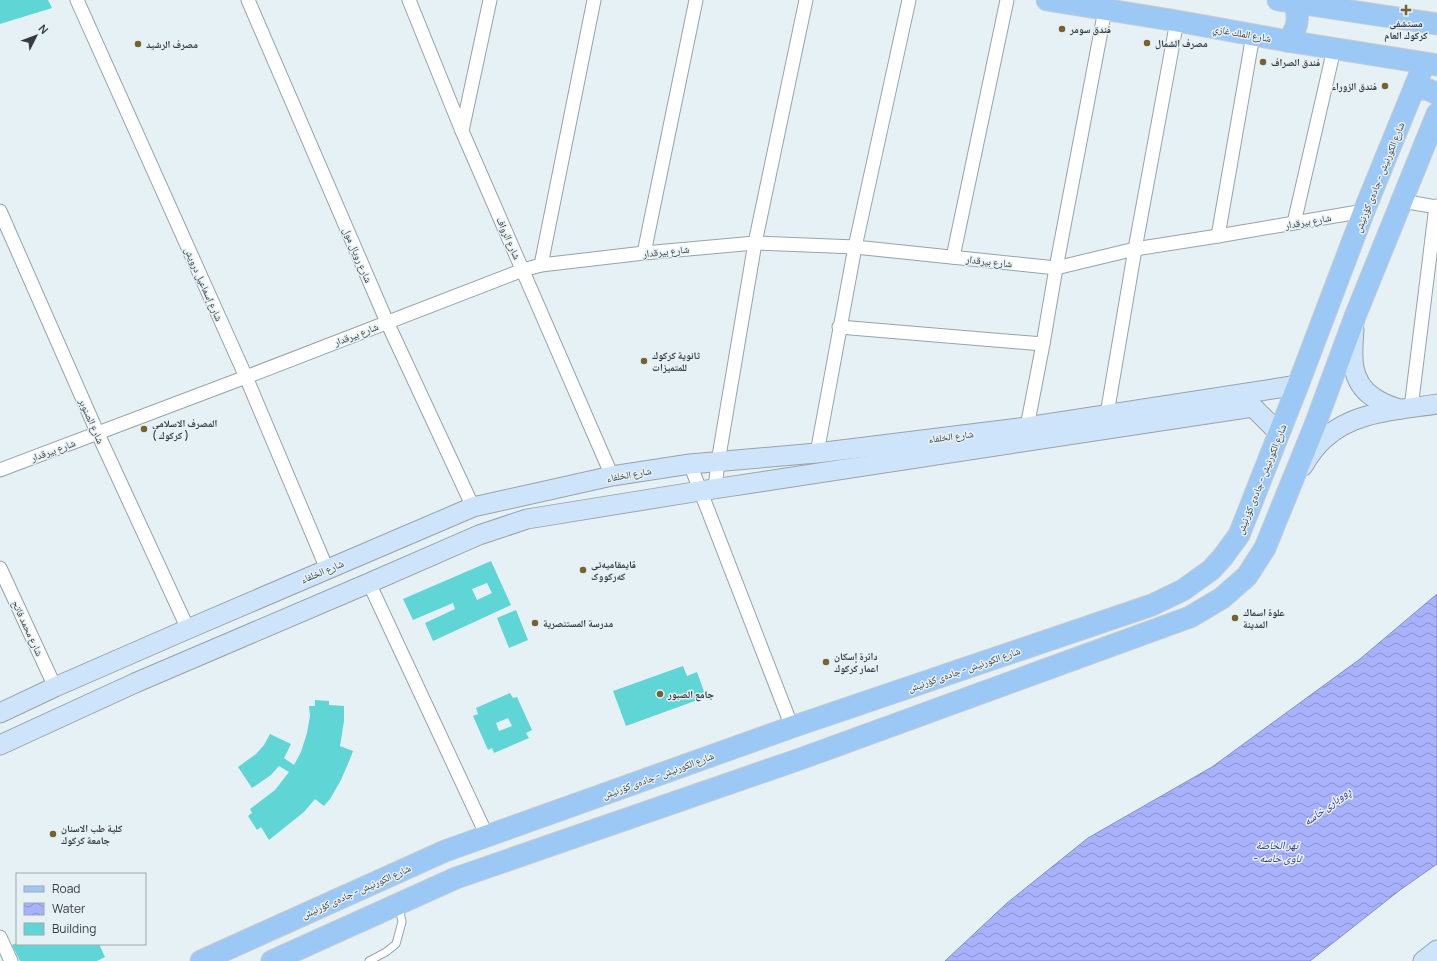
<svg xmlns="http://www.w3.org/2000/svg" width="1437" height="961" viewBox="0 0 1437 961" font-family="Manrope,'Noto Naskh Arabic',sans-serif">
<style>
.water{fill:url(#water-waves);stroke:#868ec3}
.building{fill:#60d5d6;fill-rule:evenodd}
.lines{fill:none;stroke-linecap:round;stroke-linejoin:round}
.lane-casing{stroke:#99a3a7;stroke-width:9}
.street-casing{stroke:#99a3a7;stroke-width:15}
.secondary-casing{stroke:#99a3a7;stroke-width:21}
.primary-casing{stroke:#cbcccd;stroke-width:23}
.lane{stroke:#fff;stroke-width:7}
.street{stroke:#fff;stroke-width:13}
.secondary{stroke:#cde4fa;stroke-width:19}
.primary{stroke:#9bc8f5;stroke-width:21}
.poi-dot{fill:#766130;stroke:#e6f1f5;stroke-width:1.5}
.labels{text-anchor:middle;stroke-width:3;stroke-linejoin:round;paint-order:stroke}
.poi-label{font-size:10px;font-weight:bold;fill:#373b3d;stroke:#e6f1f5;text-anchor:start}
.street-label{font-size:10px;fill:#373b3d;stroke:#e6f1f5}
.water-label{font-size:11px;font-style:italic;fill:#2e2c7e;stroke:#e6f1f5}
</style>
<defs>
<pattern id="water-waves" width="16" height="10" patternUnits="userSpaceOnUse"><rect width="16" height="10" fill="#a8b2fc"/><path d="M0 5q4-4 8 0t8 0" fill="none" stroke="#8a92cd"/></pattern>
</defs>
<rect width="100%" height="100%" fill="#e6f1f5"/>
<!-- water -->
<path class="water" d="M1437,594V864L1400,890L1310,961H945L1007,903L1088,838L1212,767L1360,659Z"/>
<!-- building -->
<g class="building">
<path d="M0,0H48L52,8L0,24Z"/>
<path d="M491,561L511,605L433,641L425,623L455,609L453,603L413,620L403,599ZM487,583L492,593L477,600L472,589Z"/>
<path d="M516,610L528,640L509,648L497,618Z"/>
<path d="M683,666L687,676L697,672L706,697L626,726L613,691Z"/>
<path d="M510,693L513,698L517,697L532,730L526,733L529,738L494,753L492,748L488,750L473,716L478,714L476,708ZM508,718L512,726L499,731L496,723Z"/>
<path d="M315,700L329,701V705L344,706V721L340,746L353,751L350,759L341,780L330,799L324,806L315,799L304,812L269,840L261,827L257,830L248,816L252,813L250,809L275,790L289,772L279,766L271,775L252,788L238,767L256,754L264,745L270,734L291,744L284,758L294,765L301,752L307,733L310,716L309,706H315Z"/>
<path d="M17,943V944H99L105,957L97,961H20L12,945Z"/>
</g>
<g class="lines">
<defs>
<path id="lane" d="M369,961L386,952L396,944L402,922L399,906"/>
<g id="street">
<path d="M77,0L246,377L327,569"/>
<path d="M248,0L387,322L473,507"/>
<path d="M409,0L462,131L612,476"/>
<path d="M462,131L490,0"/>
<path d="M1402,201L1437,207"/>
<path d="M0,211L98,434L188,629"/>
<path d="M1294,223L1334,49"/>
<path d="M1218,236L1253,35"/>
<path d="M644,253L696,0"/>
<path d="M953,257L1007,0"/>
<path d="M541,265L594,0"/>
<path d="M839,327L1043,344"/>
<path d="M1411,408L1436,206"/>
<path d="M1107,414L1135,249L1177,21"/>
<path d="M1027,427L1043,344L1056,268L1105,10"/>
<path d="M817,453L855,247L909,0"/>
<path d="M690,464L792,727"/>
<path d="M0,470L246,377L523,270L541,265L644,253L755,243L855,247L1056,268L1135,249L1218,236L1364,211"/>
<path d="M715,488L718,462L755,243L806,0"/>
<path d="M0,568L55,687"/>
<path d="M369,583L487,836"/>
<path d="M0,937L11,961"/>
</g>
<g id="secondary">
<path d="M1354,329C1352,354 1349,381 1373,397C1381,403 1390,406 1399,409"/>
<path d="M1303,466C1309,456 1315,447 1324,439C1353,411 1399,410 1437,404"/>
<path d="M0,713L55,687L188,629L473,507L612,476L690,464L817,453L1027,427L1298,385"/>
<path d="M0,745L135,683L369,583L479,535L527,519L700,491L1253,407L1279,433"/>
<path d="M1423,961L1437,950"/>
</g>
<g id="primary">
<path d="M1047,0L1177,21L1287,41L1437,65"/>
<path d="M1278,0L1437,24"/>
<path d="M1287,41C1298,30 1300,17 1294,2"/>
<path d="M1415,90C1424,88 1429,89 1437,94"/>
<path d="M201,961L445,851L792,727L1152,605L1183,590L1211,570L1222,558L1239,535L1298,385L1364,211L1424,64"/>
<path d="M272,961L456,878L800,759L1190,617L1222,598L1247,576L1265,548L1315,425L1356,314L1437,114"/>
</g>
</defs>
<!-- lane casing -->
<use href="#lane" class="lane-casing"/>
<!-- street casing -->
<use href="#street" class="street-casing"/>
<!-- secondary casing -->
<use href="#secondary" class="secondary-casing"/>
<!-- primary casing -->
<use href="#primary" class="primary-casing"/>
<!-- lane -->
<use href="#lane" class="lane"/>
<!-- street -->
<use href="#street" class="street"/>
<!-- secondary -->
<use href="#secondary" class="secondary"/>
<!-- primary -->
<use href="#primary" class="primary"/>
</g>
<!-- markers -->
<g class="poi-dot">
<path d="M1404 4h4v4h4v4h-4v4h-4v-4h-4v-4h4z"/>
<circle cx="1062" cy="29" r="4"/>
<circle cx="1147" cy="43" r="4"/>
<circle cx="138" cy="44" r="4"/>
<circle cx="1263" cy="62" r="4"/>
<circle cx="1385" cy="86" r="4"/>
<circle cx="644" cy="361" r="4"/>
<circle cx="144" cy="429" r="4"/>
<circle cx="583" cy="570" r="4"/>
<circle cx="1235" cy="618" r="4"/>
<circle cx="535" cy="623" r="4"/>
<circle cx="826" cy="662" r="4"/>
<circle cx="660" cy="694" r="4"/>
<circle cx="53" cy="834" r="4"/>
</g>
<g class="labels">
<!-- poi labels -->
<g class="poi-label">
<text x="1406" y="27" text-anchor="middle">مستشفى<tspan x="1406" dy="12">كركوك العام</tspan></text>
<text x="1070" y="33">فندق سومر</text>
<text x="1155" y="47">مصرف الشمال</text>
<text x="146" y="48">مصرف الرشيد</text>
<text x="1271" y="66">فندق الصراف</text>
<text x="1377" y="90" text-anchor="end">فندق الزوراء</text>
<text x="652" y="359">ثانوية كركوك<tspan x="652" dy="12">للمتميزات</tspan></text>
<text x="152" y="427">المصرف الاسلامي<tspan x="152" dy="12">( كركوك )</tspan></text>
<text x="591" y="568">قایمقامیەتی<tspan x="591" dy="12">کەرکووک</tspan></text>
<text x="1243" y="616">علوة اسماك<tspan x="1243" dy="12">المدينة</tspan></text>
<text x="543" y="627">مدرسة المستنصرية</text>
<text x="834" y="660">دائرة إسكان<tspan x="834" dy="12">اعمار كركوك</tspan></text>
<text x="668" y="698">جامع الصبور</text>
<text x="61" y="832">كلية طب الاسنان<tspan x="61" dy="12">جامعة كركوك</tspan></text>
</g>
<!-- street labels -->
<g class="street-label">
<text transform="translate(1242 33) rotate(10)" y="4">شارع الملك غازي</text>
<text transform="translate(1379 177) rotate(-68)" y="4">شارع الكورنيش - جادەی کۆرنیش</text>
<text transform="translate(1308 221) rotate(-10)" y="4">شارع بيرقدار</text>
<text transform="translate(509 238) rotate(66)" y="4">شارع الرواف</text>
<text transform="translate(666 251) rotate(-6)" y="4">شارع بيرقدار</text>
<text transform="translate(358 255) rotate(67)" y="4">شارع رويال مول</text>
<text transform="translate(989 261) rotate(6)" y="4">شارع بيرقدار</text>
<text transform="translate(204 284) rotate(66)" y="4">شارع إسماعيل درويش</text>
<text transform="translate(356 334) rotate(-21)" y="4">شارع بيرقدار</text>
<text transform="translate(92 421) rotate(66)" y="4">شارع الصنوبر</text>
<text transform="translate(951 436) rotate(-7)" y="4">شارع الخلفاء</text>
<text transform="translate(53 450) rotate(-20)" y="4">شارع بيرقدار</text>
<text transform="translate(629 474) rotate(-10)" y="4">شارع الخلفاء</text>
<text transform="translate(1261 479) rotate(-68)" y="4">شارع الكورنيش - جادەی کۆرنیش</text>
<text transform="translate(322 571) rotate(-23)" y="4">شارع الخلفاء</text>
<text transform="translate(28 628) rotate(65)" y="4">شارع محمد فاتح</text>
<text transform="translate(964 669) rotate(-19)" y="4">شارع الكورنيش - جادەی کۆرنیش</text>
<text transform="translate(658 775) rotate(-20)" y="4">شارع الكورنيش - جادەی کۆرنیش</text>
<text transform="translate(356 891) rotate(-24)" y="4">شارع الكورنيش - جادەی کۆرنیش</text>
</g>
<!-- water labels -->
<g class="water-label">
<text transform="translate(1327 806) rotate(-37)" y="4">ڕووباری خاسە</text>
<text x="1277" y="849">نهر الخاصة<tspan x="1277" dy="13">- ئاوی خاسە</tspan></text>
</g>
</g>
<!-- legend -->
<rect x="16" y="873" width="130" height="72" fill="#e6f1f5" stroke="#a0a8ab"/>
<rect x="24" y="886" width="20" height="6" fill="#9bc8f5" stroke="#a0a8ab"/>
<text x="52" y="893" font-size="12" fill="#373b3d">Road</text>
<rect x="24" y="903" width="20" height="12" fill="url(#water-waves)" stroke="#a0a8ab"/>
<text x="52" y="913" font-size="12" fill="#373b3d">Water</text>
<rect x="24" y="923" width="20" height="12" fill="#60d5d6" stroke="#a0a8ab"/>
<text x="52" y="933" font-size="12" fill="#373b3d">Building</text>
<!-- north arrow -->
<g transform="translate(36 36) rotate(48)" stroke="#e6f1f5" stroke-width="3" paint-order="stroke">
<path d="M0-3L7 15L0 10L-7 15Z" fill="#373b3d"/>
<text y="-6" font-size="11" font-weight="bold" text-anchor="middle" fill="#373b3d">N</text>
</g>
</svg>
